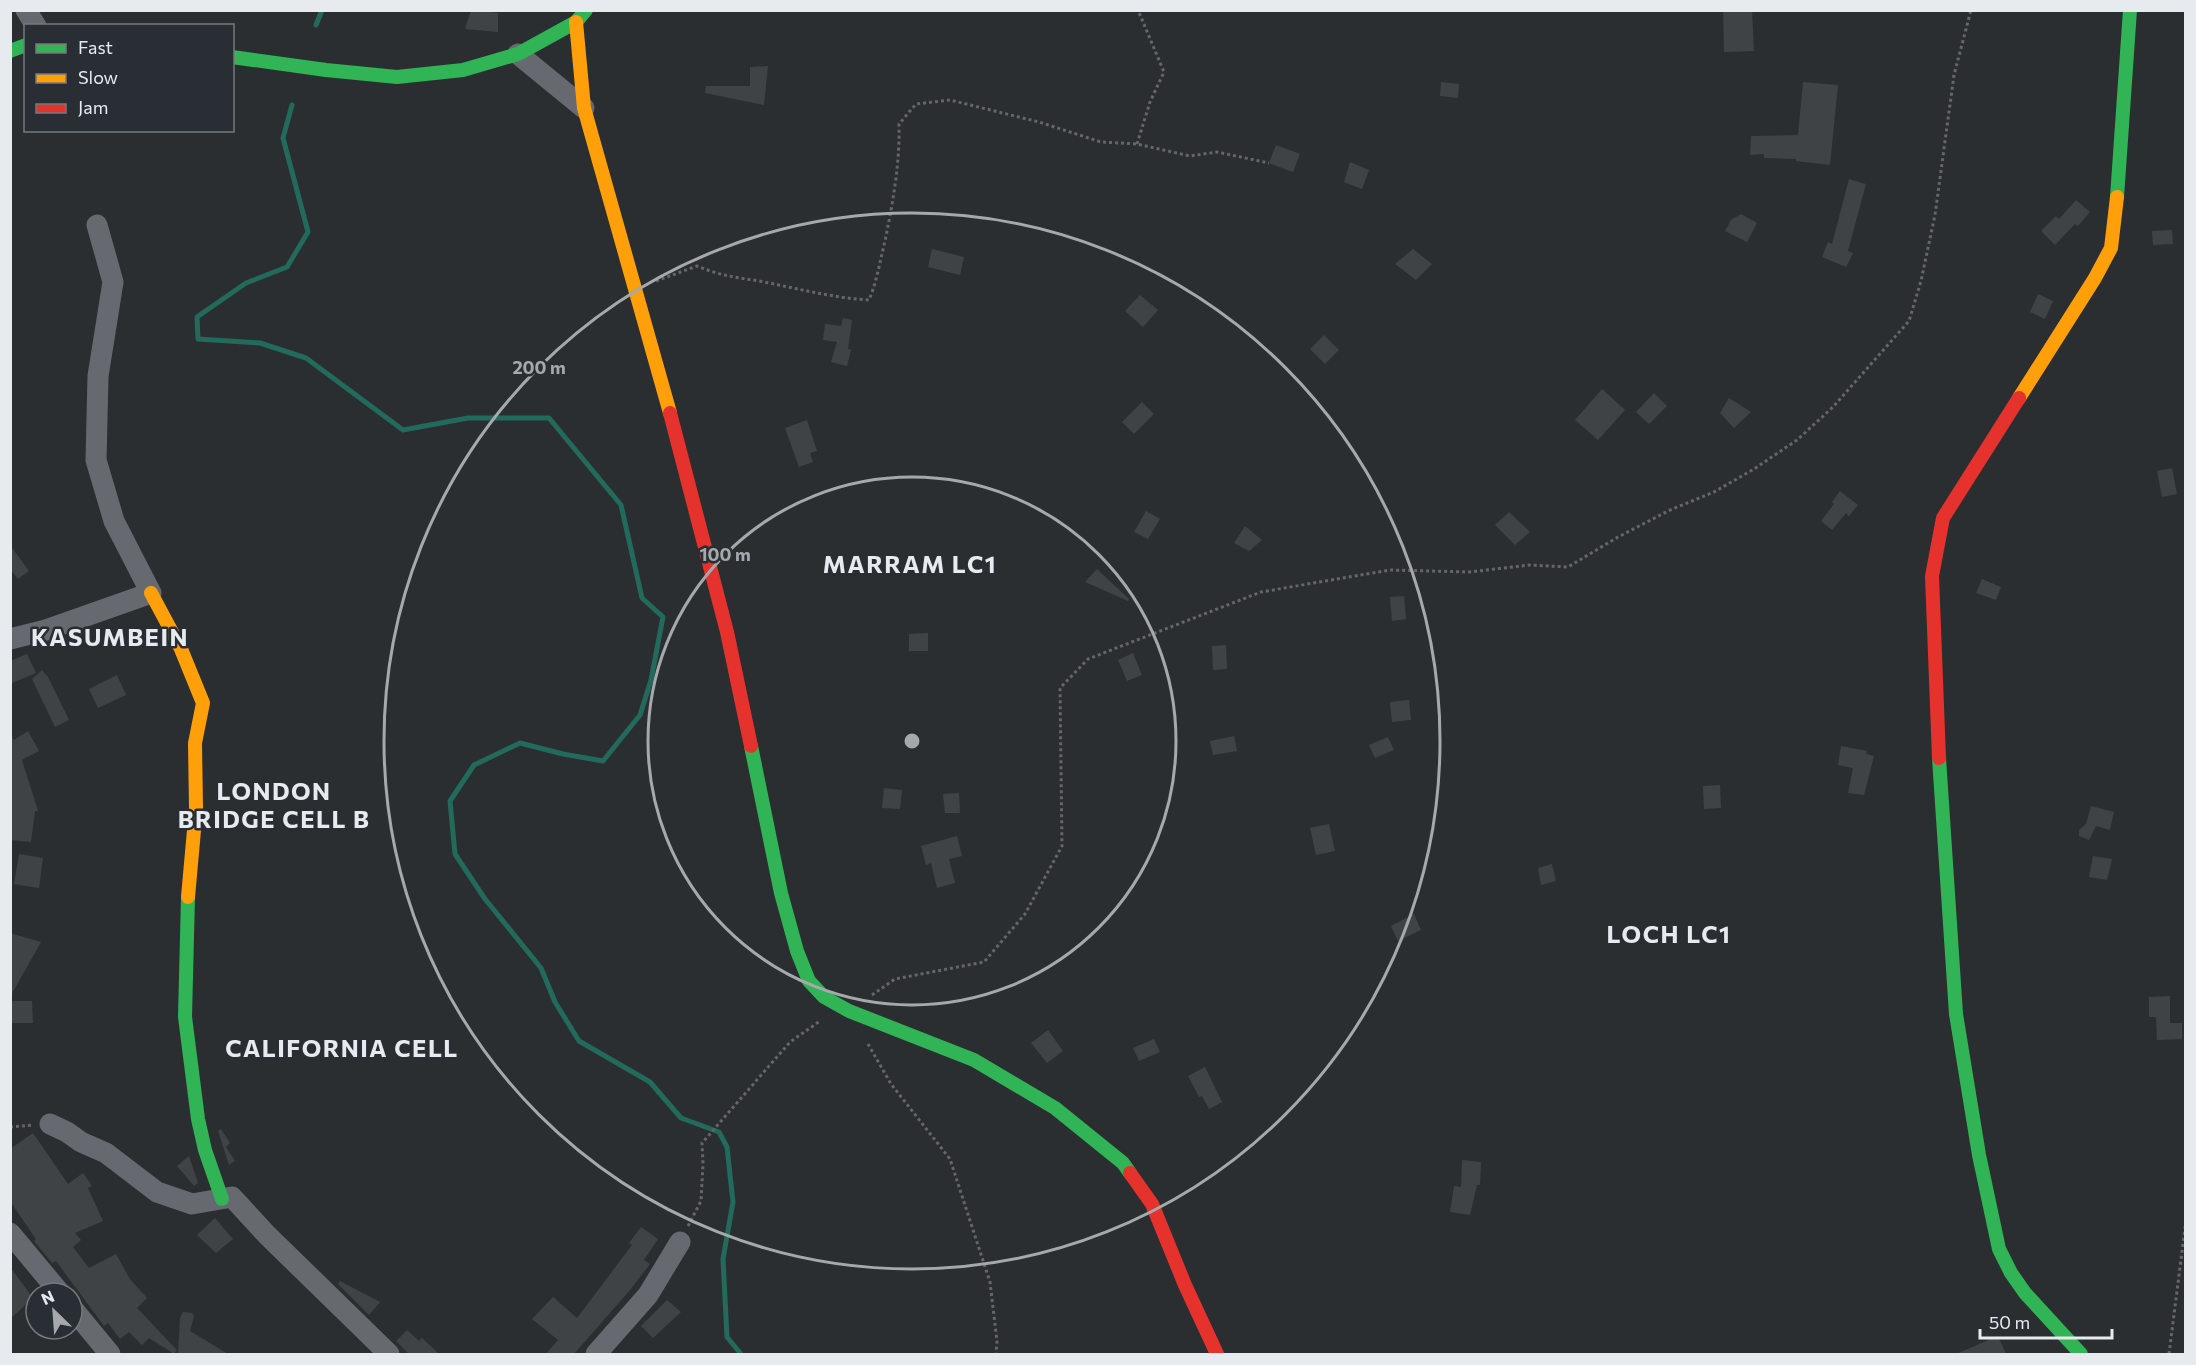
<svg xmlns="http://www.w3.org/2000/svg" width="2196" height="1365" viewBox="0 0 2196 1365" font-family="Commissioner,sans-serif">
<style>
.lines{fill:none;stroke-linecap:round;stroke-linejoin:round}
.stream{stroke:#226a5c;stroke-width:5}
.building{fill:#404345}
.path{stroke:#64666c;stroke-width:3;stroke-dasharray:3 3;stroke-linecap:butt}
.street{stroke:#676971;stroke-width:21}
.fast{stroke:#30b455;stroke-width:14}
.slow{stroke:#ff9f0a;stroke-width:14}
.jam{stroke:#e5322d;stroke-width:14}
.ring{fill:none;stroke:#a5a9ac;stroke-width:3}
.labels{text-anchor:middle;stroke-width:5;stroke-linejoin:round;paint-order:stroke}
.district-label{font-size:24px;font-weight:bold;letter-spacing:1.5px;fill:#e7ebef;stroke:#282e33}
.centre{fill:#a5a9ac;stroke:#282e33;stroke-width:3}
.ring-label{font-size:18px;text-anchor:middle;font-weight:bold;fill:#a5a9ac;stroke:#282e33;stroke-width:5;stroke-linejoin:round;paint-order:stroke}
</style>
<rect width="100%" height="100%" fill="#2b2e30"/>
<g class="lines">
<!-- stream -->
<g class="stream">
<path d="M316,25L322,10"/>
<path d="M292,105L283,138L308,232L287,267L246,283L197,317L198,339L260,343L306,358L403,430L468,418H549L621,505L642,598L663,617L651,680L640,715L603,761L563,754L520,743L474,765L450,801L455,854L485,899L541,968L555,1002L579,1041L650,1082L681,1118L719,1132L727,1147L733,1202L723,1259L727,1337L741,1354"/>
</g>
</g>
<!-- building -->
<g class="building">
<path d="M471,10L498,13V32L465,29Z"/>
<path d="M1723,10H1752L1754,51L1724,52Z"/>
<path d="M768,66L764,105L705,93L706,86H750V67Z"/>
<path d="M1441,82L1459,84L1458,98L1440,96Z"/>
<path d="M1803,82L1838,85L1830,165L1796,161V159L1764,158V154L1750,155L1751,136L1798,135Z"/>
<path d="M1276,145L1300,154L1293,172L1269,163Z"/>
<path d="M1350,162L1369,170L1362,189L1344,182Z"/>
<path d="M1849,179L1866,184L1848,251L1853,253L1846,267L1822,257L1828,242L1832,244Z"/>
<path d="M2076,200L2090,212L2078,226L2075,224L2055,245L2041,231L2056,216L2059,219Z"/>
<path d="M1741,214L1757,223L1747,242L1725,231L1731,220Z"/>
<path d="M2172,230L2173,244L2153,245L2152,231Z"/>
<path d="M932,249L964,257L960,275L928,267Z"/>
<path d="M1413,249L1432,264L1416,280L1395,264Z"/>
<path d="M2038,294L2053,301L2045,319L2030,312Z"/>
<path d="M1140,295L1158,310L1143,327L1125,311Z"/>
<path d="M843,318L852,320L848,349L851,350L847,366L831,362L837,342L823,340L825,324L841,326Z"/>
<path d="M1324,335L1339,350L1325,364L1310,349Z"/>
<path d="M1602,389L1625,410L1598,440L1575,420Z"/>
<path d="M1654,393L1667,406L1649,424L1636,412Z"/>
<path d="M1729,398L1751,412L1734,428L1720,413Z"/>
<path d="M1142,402L1154,414L1134,434L1122,422Z"/>
<path d="M807,420L817,451L810,453L813,462L799,467L785,428Z"/>
<path d="M2172,468L2177,494L2162,497L2157,471Z"/>
<path d="M1840,491L1858,505L1849,516L1846,513L1832,530L1821,521L1834,504L1832,502Z"/>
<path d="M1146,511L1160,519L1148,539L1134,532Z"/>
<path d="M1509,512L1530,532L1515,545L1495,525Z"/>
<path d="M1245,526L1262,540L1249,551L1234,543Z"/>
<path d="M10,545L29,571L18,579L10,569Z"/>
<path d="M1097,569L1129,599L1128,601L1085,582Z"/>
<path d="M1982,579L2001,587L1996,600L1976,593Z"/>
<path d="M1404,596L1406,619L1392,621L1390,597Z"/>
<path d="M928,633V651H909V634Z"/>
<path d="M1226,645L1227,669L1213,670L1212,646Z"/>
<path d="M1133,653L1142,675L1127,681L1118,660Z"/>
<path d="M27,654L36,673L10,684V661Z"/>
<path d="M42,670L48,677L69,720L55,727L32,679Z"/>
<path d="M117,675L126,695L98,708L89,689Z"/>
<path d="M1409,700L1411,720L1392,722L1390,702Z"/>
<path d="M28,731L39,751L22,760L38,811H35L31,842L10,840V734L14,740Z"/>
<path d="M1234,736L1237,751L1213,755L1210,741Z"/>
<path d="M1388,737L1394,750L1375,758L1369,745Z"/>
<path d="M1841,746L1867,751L1866,754L1874,756L1864,795L1848,793L1853,768L1838,765Z"/>
<path d="M1720,785L1721,808L1704,809L1703,786Z"/>
<path d="M884,788L902,790L900,809L882,808Z"/>
<path d="M959,793L960,813H945L943,794Z"/>
<path d="M2091,806L2114,812L2110,830L2096,826L2089,840L2079,836V830L2086,824Z"/>
<path d="M1329,824L1335,851L1316,855L1310,828Z"/>
<path d="M957,836L962,856L949,859L955,883L937,888L931,863L926,865L921,846Z"/>
<path d="M19,854L43,858L39,888L14,884Z"/>
<path d="M2093,856L2112,859L2107,880L2089,877Z"/>
<path d="M1552,864L1556,881L1541,885L1538,868Z"/>
<path d="M1414,914L1421,930L1398,941L1391,926Z"/>
<path d="M10,933L41,942L10,997Z"/>
<path d="M2170,996V1023H2182V1039L2157,1040L2156,1017H2149V997Z"/>
<path d="M10,1001H32L33,1023H10Z"/>
<path d="M1048,1030L1063,1051L1047,1063L1031,1043Z"/>
<path d="M1154,1039L1160,1052L1139,1061L1133,1048Z"/>
<path d="M1205,1067L1222,1102L1209,1109L1202,1096L1199,1097L1188,1076Z"/>
<path d="M221,1129L230,1143L226,1147L235,1161L229,1165L218,1131Z"/>
<path d="M33,1133L68,1184L83,1173L92,1186L88,1188L103,1221L75,1233L81,1240L73,1247L89,1268L116,1254L130,1279L147,1298L137,1308L177,1350L174,1354L149,1338L142,1345L129,1332L120,1339L108,1323L104,1326L56,1261L52,1263L34,1241L36,1239L10,1201V1149Z"/>
<path d="M189,1156L198,1183L194,1186L177,1166Z"/>
<path d="M1462,1160L1481,1162L1480,1185H1477L1470,1215L1450,1212L1454,1186L1461,1187Z"/>
<path d="M215,1218L233,1239L216,1253L197,1235Z"/>
<path d="M641,1227L658,1239L644,1260L650,1264L630,1290L574,1354H546L558,1340L532,1319L553,1297L577,1318L632,1245L629,1243Z"/>
<path d="M10,1267L33,1298L10,1319Z"/>
<path d="M340,1281L380,1302L369,1315L338,1284Z"/>
<path d="M667,1300L681,1312L653,1338L641,1326Z"/>
<path d="M183,1312L192,1313L194,1316L190,1331L228,1354H178L180,1318Z"/>
<path d="M407,1330L419,1341L422,1338L439,1354H406L408,1353L396,1341Z"/>
<path d="M1998,1336L2006,1354H1956Z"/>
</g>
<g class="lines">
<!-- path -->
<g class="path">
<path d="M1137,144L1150,102L1164,72L1138,10"/>
<path d="M656,281L697,266C721,276 735,277 759,281C796,288 832,298 869,300C877,281 880,261 885,241C893,202 900,163 899,124L916,104L950,100L1039,122L1101,142L1137,144L1190,156L1217,152L1269,163"/>
<path d="M872,995L895,979L984,962L1025,914L1062,846L1060,688L1088,659L1261,592L1390,570L1469,572L1530,565L1568,567L1618,537L1670,510L1714,492L1754,469L1797,440L1833,407L1909,321L1921,281L1935,215L1954,75L1971,10"/>
<path d="M868,1044L891,1084L950,1159L990,1282L997,1341L996,1354"/>
<path d="M10,1127L33,1125"/>
<path d="M688,1226L701,1201L703,1164L702,1143L790,1042L820,1021"/>
<path d="M2169,1354L2186,1220"/>
</g>
<!-- street -->
<g class="street">
<path d="M26,10L36,26"/>
<path d="M518,54L584,108"/>
<path d="M10,639L46,630L151,593L114,521L96,460L98,376L113,282L97,225"/>
<path d="M50,1124L67,1132L81,1142L106,1153L157,1192L192,1204L232,1197L267,1235L389,1354"/>
<path d="M10,1233L60,1293"/>
<path d="M72,1308L110,1354"/>
<path d="M596,1354L648,1295L680,1242"/>
</g>
<!-- fast -->
<g class="fast">
<path d="M10,51L26,45"/>
<path d="M232,57L326,70L397,77L463,70L518,54L576,22L586,10"/>
<path d="M2117,197L2130,10"/>
<path d="M751,746L781,893L797,951L809,981L824,997L849,1011L974,1060L1055,1108L1123,1163L1130,1173"/>
<path d="M1939,758L1956,1014L1979,1155L1999,1249L2011,1273L2025,1293L2081,1354"/>
<path d="M188,897L185,1017L198,1119L205,1150L222,1199"/>
</g>
<!-- slow -->
<g class="slow">
<path d="M576,22L584,108L670,413"/>
<path d="M2019,398L2095,278L2111,248L2117,197"/>
<path d="M151,593L181,649L203,703L195,743L196,808L188,897"/>
</g>
<!-- jam -->
<g class="jam">
<path d="M670,413L727,632L751,746"/>
<path d="M1939,758L1932,576L1943,518L2019,398"/>
<path d="M1130,1173L1152,1204L1185,1285L1217,1354"/>
</g>
</g>
<!-- distance rings -->
<g class="ring">
<circle cx="912" cy="741" r="264"/>
<circle cx="912" cy="741" r="528"/>
</g>
<g class="labels">
<!-- district labels -->
<g class="district-label">
<text x="910" y="573">MARRAM LC1</text>
<text x="110" y="646">KASUMBEIN</text>
<text x="274" y="800">LONDON<tspan x="274" dy="28">BRIDGE CELL B</tspan></text>
<text x="1669" y="943">LOCH LC1</text>
<text x="342" y="1057">CALIFORNIA CELL</text>
</g>
</g>
<circle cx="912" cy="741" r="9" class="centre"/>
<g class="ring-label">
<text x="539" y="374">200 m</text>
<text x="725" y="561">100 m</text>
</g>
<!-- border -->
<rect width="2196" height="1365" fill="none" stroke="#e7ebef" stroke-width="24"/>
<!-- legend -->
<rect x="24" y="24" width="210" height="108" fill="#282e33" stroke="#747a7e" stroke-width="1.5"/>
<rect x="36" y="44" width="30" height="9" fill="#30b455" stroke="#747a7e" stroke-width="1.5"/>
<text x="78" y="54" font-size="18" fill="#e7ebef">Fast</text>
<rect x="36" y="74" width="30" height="9" fill="#ff9f0a" stroke="#747a7e" stroke-width="1.5"/>
<text x="78" y="84" font-size="18" fill="#e7ebef">Slow</text>
<rect x="36" y="104" width="30" height="9" fill="#e5322d" stroke="#747a7e" stroke-width="1.5"/>
<text x="78" y="114" font-size="18" fill="#e7ebef">Jam</text>
<!-- north arrow -->
<g transform="translate(54 1311) rotate(335)"><circle r="28" fill="#282e33" stroke="#747a7e" stroke-width="1.5"/>
<path d="M0-4.5L10 22L0 15L-10 22Z" fill="#a5a9ac"/>
<text y="-9" font-size="16" font-weight="bold" text-anchor="middle" fill="#e7ebef">N</text>
</g>
<!-- scale -->
<path d="M1980 1329v9h132v-9" fill="none" stroke="#e7ebef" stroke-width="3"/>
<text x="1989" y="1329" font-size="18" fill="#e7ebef" stroke="#282e33" stroke-width="4.5" paint-order="stroke">50 m</text>
</svg>
